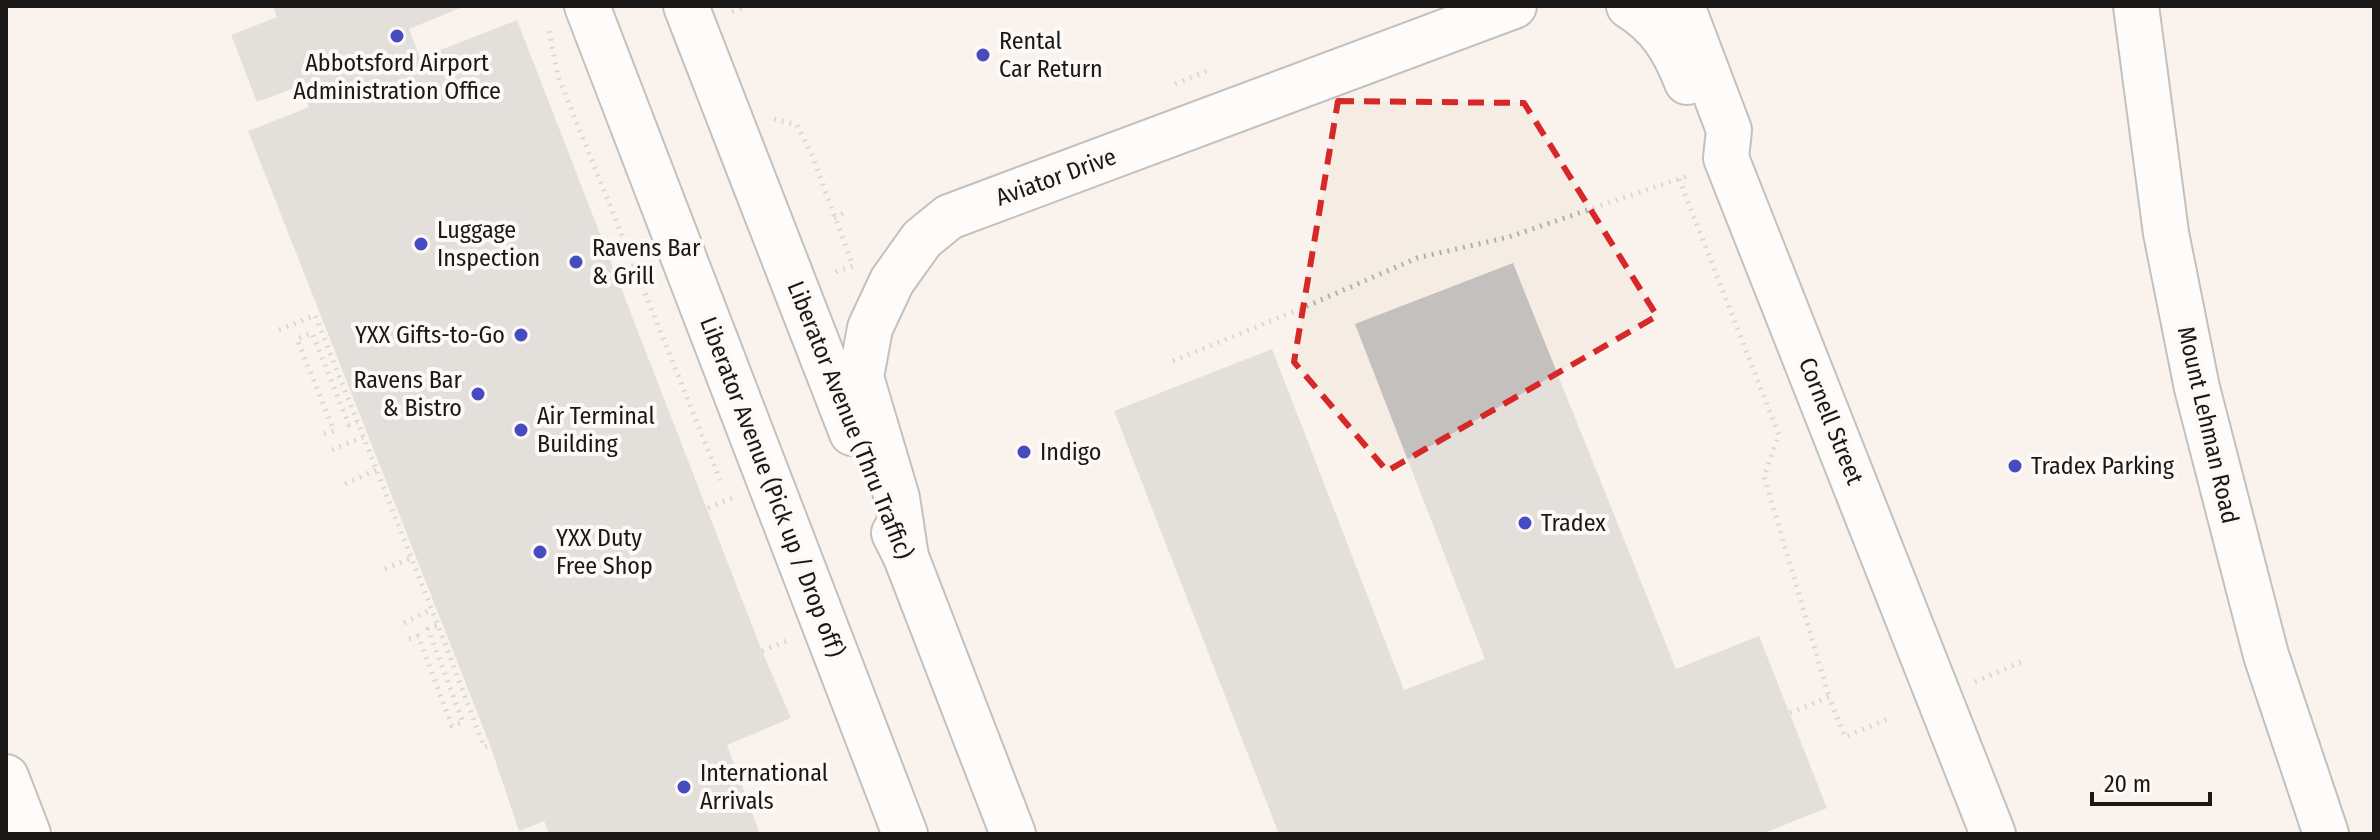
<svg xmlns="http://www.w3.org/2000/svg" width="2380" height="840" viewBox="0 0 2380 840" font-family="'Fira Sans Condensed',sans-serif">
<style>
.built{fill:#f5ece3}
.building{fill:#c3c0bd}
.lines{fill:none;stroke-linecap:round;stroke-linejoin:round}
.minor-casing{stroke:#7e7b78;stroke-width:48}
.major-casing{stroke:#7e7b78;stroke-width:48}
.path{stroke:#b2afad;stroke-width:5;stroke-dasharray:2 6;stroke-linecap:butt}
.minor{stroke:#fff;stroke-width:44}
.major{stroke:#fff;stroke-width:44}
.marked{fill:none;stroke:#d62828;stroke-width:6;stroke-dasharray:16 10;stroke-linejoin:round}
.poi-dot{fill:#474bc1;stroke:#fdf9f6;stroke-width:3}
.labels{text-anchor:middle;stroke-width:8;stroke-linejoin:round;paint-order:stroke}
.poi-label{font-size:24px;fill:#1a1918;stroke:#fdf9f6;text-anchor:start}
.street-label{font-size:24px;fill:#1a1918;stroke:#fdf9f6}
</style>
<rect width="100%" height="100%" fill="#fdf9f6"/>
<!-- built -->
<rect class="built" x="6" y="6" width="2368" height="828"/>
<!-- building -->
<g class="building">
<path d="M273,6H465L409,29L420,58L517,20L762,651L791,718L727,745L760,834H549L544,821L519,831L490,745L248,131L309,107L300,86L257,102L231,35L277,17Z"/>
<path d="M1513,263L1676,669L1759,636L1827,808L1762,834H1279L1114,411L1272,349L1404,690L1485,659L1355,324Z"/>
</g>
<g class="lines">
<defs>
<g id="minor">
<path d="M587,6L905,834"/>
<path d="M686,6L852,433"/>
<path d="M1629,6C1660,25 1674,49 1687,82"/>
<path d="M1682,6L1729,130L1726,158L1993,834"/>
<path d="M894,533L906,557L1013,834"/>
<path d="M906,557L897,498L861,377L870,328L892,281L922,239L949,217L1514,6"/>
<path d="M6,777L28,834"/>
</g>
<path id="major" d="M2136,6L2166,233L2197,388L2266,655L2326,834"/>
</defs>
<!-- minor casing -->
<use href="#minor" class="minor-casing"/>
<!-- major casing -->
<use href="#major" class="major-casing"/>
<!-- path -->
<g class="path">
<path d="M732,12L746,6"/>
<path d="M549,31L558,76L720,480"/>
<path d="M1175,84L1209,70"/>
<path d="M774,119L797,125L812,155L853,266L832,273"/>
<path d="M1679,179L1779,435L1764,476L1829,697"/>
<path d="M834,218L846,212"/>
<path d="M279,330L315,315L438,625L484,747L490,745"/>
<path d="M1173,361L1300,309L1417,258L1509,237L1690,175"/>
<path d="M324,434L334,431L297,339L312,333L349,425L357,422"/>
<path d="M332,450L363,437"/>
<path d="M345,484L376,470"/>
<path d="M708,508L732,498"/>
<path d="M385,569L411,558"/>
<path d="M404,623L432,609"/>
<path d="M409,639L418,636L452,726L463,722L428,629L438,625"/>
<path d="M762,651L786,641"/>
<path d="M1975,682L2021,662"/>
<path d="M1790,713L1829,697L1845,737L1890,718"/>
</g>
<!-- minor -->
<use href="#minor" class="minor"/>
<!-- major -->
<use href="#major" class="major"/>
</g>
<!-- marked area -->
<path d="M0 0H2380V840H0ZM1338,101L1524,103L1657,316L1387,471L1294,362Z" fill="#fdf9f6" fill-opacity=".55" fill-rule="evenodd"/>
<path class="marked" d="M1338,101L1524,103L1657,316L1387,471L1294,362Z"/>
<!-- markers -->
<g class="poi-dot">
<circle cx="397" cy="36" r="8"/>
<circle cx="983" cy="55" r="8"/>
<circle cx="421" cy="244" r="8"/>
<circle cx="576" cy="262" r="8"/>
<circle cx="521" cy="335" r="8"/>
<circle cx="478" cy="394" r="8"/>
<circle cx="521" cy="430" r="8"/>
<circle cx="1024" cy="452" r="8"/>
<circle cx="2015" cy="466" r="8"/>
<circle cx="1525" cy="523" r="8"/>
<circle cx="540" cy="552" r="8"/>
<circle cx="684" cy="787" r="8"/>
</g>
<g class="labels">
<!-- poi labels -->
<g class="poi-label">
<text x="999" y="49">Rental<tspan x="999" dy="28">Car Return</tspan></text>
<text x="397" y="71" text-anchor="middle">Abbotsford Airport<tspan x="397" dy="28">Administration Office</tspan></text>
<text x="437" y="238">Luggage<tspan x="437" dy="28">Inspection</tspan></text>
<text x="592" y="256">Ravens Bar<tspan x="592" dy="28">&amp; Grill</tspan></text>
<text x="505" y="343" text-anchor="end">YXX Gifts-to-Go</text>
<text x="462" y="388" text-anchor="end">Ravens Bar<tspan x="462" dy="28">&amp; Bistro</tspan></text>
<text x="537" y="424">Air Terminal<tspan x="537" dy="28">Building</tspan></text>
<text x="1040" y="460">Indigo</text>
<text x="2031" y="474">Tradex Parking</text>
<text x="1541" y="531">Tradex</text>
<text x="556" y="546">YXX Duty<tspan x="556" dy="28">Free Shop</tspan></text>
<text x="700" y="781">International<tspan x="700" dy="28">Arrivals</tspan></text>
</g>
<!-- street labels -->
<g class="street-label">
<text transform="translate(1056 177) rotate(-20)" y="8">Aviator Drive</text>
<text transform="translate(850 420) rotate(68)" y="8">Liberator Avenue (Thru Traffic)</text>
<text transform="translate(1831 421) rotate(68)" y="8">Cornell Street</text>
<text transform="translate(2208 425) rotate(77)" y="8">Mount Lehman Road</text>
<text transform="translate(772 487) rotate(69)" y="8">Liberator Avenue (Pick up / Drop off)</text>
</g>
</g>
<!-- border -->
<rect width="2380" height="840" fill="none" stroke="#1a1918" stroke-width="16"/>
<!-- scale -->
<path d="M2092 792v12h118v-12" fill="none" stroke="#1a1918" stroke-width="4"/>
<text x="2104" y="792" font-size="24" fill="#1a1918" stroke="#fdf9f6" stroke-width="6" paint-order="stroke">20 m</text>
</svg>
